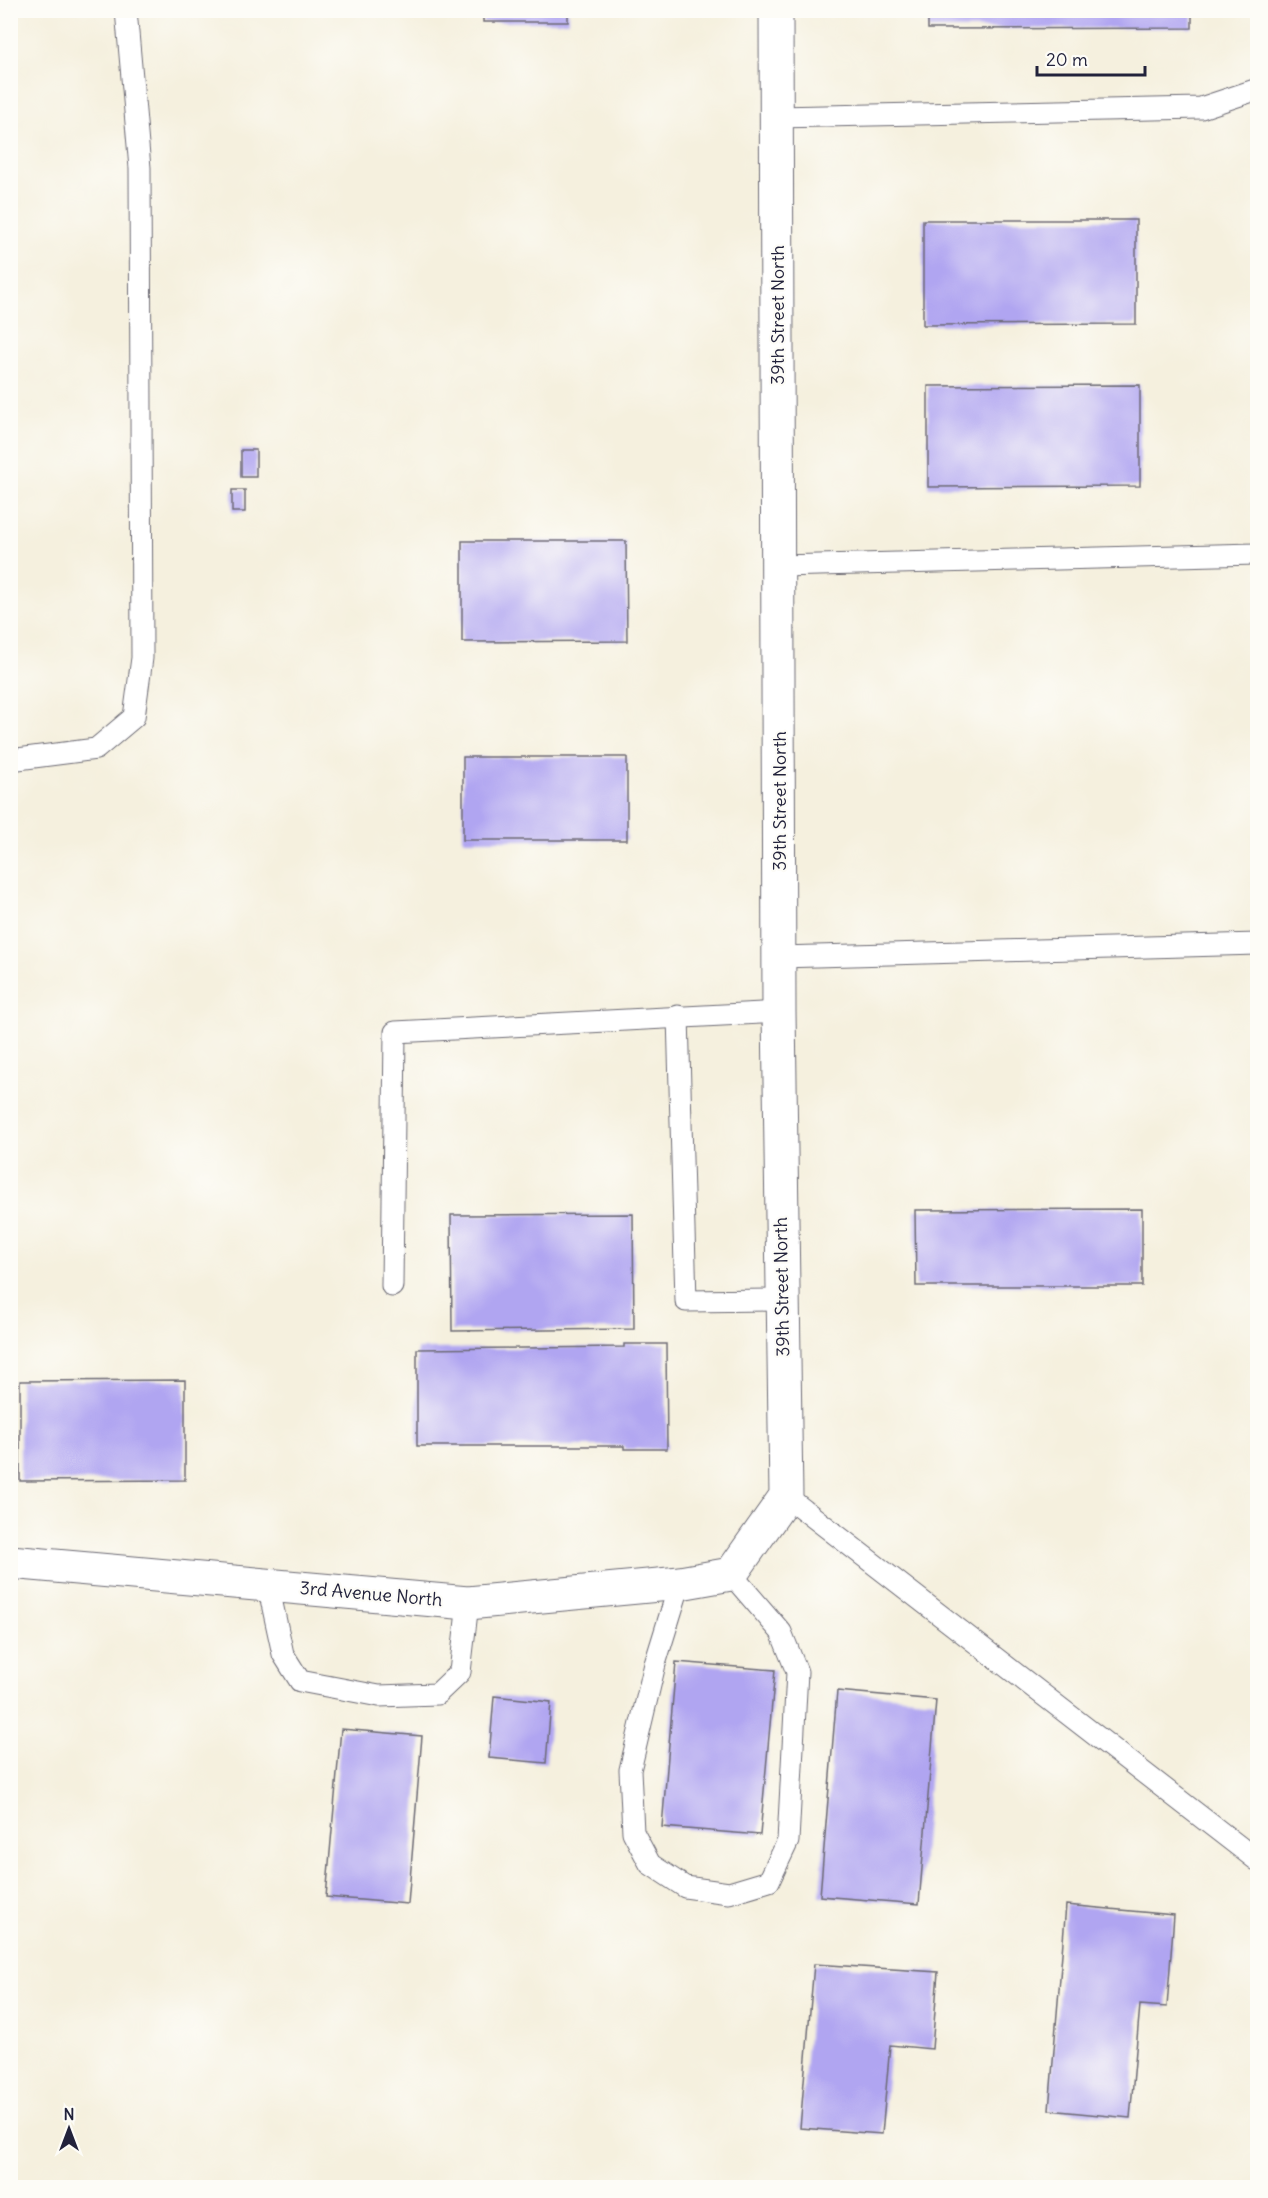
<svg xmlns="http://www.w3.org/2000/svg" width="1268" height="2198" viewBox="0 0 1268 2198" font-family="Delius,sans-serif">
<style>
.building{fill:#b0a5f1}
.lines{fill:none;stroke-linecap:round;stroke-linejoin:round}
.lane-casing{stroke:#6c6a74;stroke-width:23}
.street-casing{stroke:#6c6a74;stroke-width:35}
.lane{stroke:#fff;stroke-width:21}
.street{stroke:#fff;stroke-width:33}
.labels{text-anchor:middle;stroke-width:4.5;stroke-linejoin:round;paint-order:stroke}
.street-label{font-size:18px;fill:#22223b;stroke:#fdfcf7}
</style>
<rect width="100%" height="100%" fill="#fdfcf7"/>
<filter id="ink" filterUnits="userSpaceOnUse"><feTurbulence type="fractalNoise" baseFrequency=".0167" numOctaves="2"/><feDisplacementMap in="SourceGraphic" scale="12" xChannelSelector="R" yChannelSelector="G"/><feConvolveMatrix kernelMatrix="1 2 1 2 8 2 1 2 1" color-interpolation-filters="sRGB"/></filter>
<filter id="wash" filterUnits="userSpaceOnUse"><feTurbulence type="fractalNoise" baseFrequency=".008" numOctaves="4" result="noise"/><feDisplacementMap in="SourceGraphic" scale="24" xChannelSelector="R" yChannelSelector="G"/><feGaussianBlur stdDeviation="1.35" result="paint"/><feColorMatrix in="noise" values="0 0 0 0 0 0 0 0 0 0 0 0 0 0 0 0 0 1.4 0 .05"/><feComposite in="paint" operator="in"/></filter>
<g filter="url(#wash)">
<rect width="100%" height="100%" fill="#f5f0de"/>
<g id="blocks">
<!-- building -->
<g class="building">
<rect x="483" y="10" width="85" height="12"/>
<path d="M928,10H1192V28L928,29Z"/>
<path d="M923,220H1136V324L923,325Z"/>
<path d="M1140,385V486L928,487V386Z"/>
<rect x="241" y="450" width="15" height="27"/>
<rect x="232" y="490" width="13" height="22"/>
<path d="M462,541H626L627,641L462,642Z"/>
<rect x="463" y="757" width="164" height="83"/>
<path d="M1142,1209V1286H916L915,1210Z"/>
<path d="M633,1214L634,1329L452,1331L451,1215Z"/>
<path d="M624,1344H666L667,1449H624V1446H417V1349L624,1347Z"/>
<path d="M185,1380V1480L20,1481V1381Z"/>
<path d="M676,1662L775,1670L760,1835L662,1827Z"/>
<path d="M837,1691L936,1700L919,1904L820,1896Z"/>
<path d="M494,1696L551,1702L546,1763L489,1758Z"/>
<path d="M341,1729L422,1736L408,1904L326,1897Z"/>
<path d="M1066,1905L1174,1915L1167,2007L1140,2005L1130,2118L1049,2110Z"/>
<path d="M814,1964L938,1972L932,2049L890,2045L882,2134L800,2128Z"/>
</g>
</g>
</g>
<g filter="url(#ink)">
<use href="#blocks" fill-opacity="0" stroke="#6c6a74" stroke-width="1.5"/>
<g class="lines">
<defs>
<g id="lane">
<path d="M777,117L1201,108L1258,89"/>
<path d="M780,566L1256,554"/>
<path d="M10,760L96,749L134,717L142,658L140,168L126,10"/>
<path d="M780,957L1258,944"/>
<path d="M678,1016L686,1301L782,1300"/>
<path d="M392,1286L395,1032L779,1012"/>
<path d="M786,1496L1258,1861"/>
<path d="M680,1583L655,1664L630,1770L633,1832L650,1864L685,1887L729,1893L769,1881L788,1841L797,1672L781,1632L731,1574"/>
<path d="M268,1585L283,1654L300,1681L379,1696L437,1694L460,1672L468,1603"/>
</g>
<path id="street" d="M10,1562L468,1603L680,1583L731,1574L786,1496L779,1012L776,10"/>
</defs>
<!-- lane casing -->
<use href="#lane" class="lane-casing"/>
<!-- street casing -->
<use href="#street" class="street-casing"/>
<!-- lane -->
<use href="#lane" class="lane"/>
<!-- street -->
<use href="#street" class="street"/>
</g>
</g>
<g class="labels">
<!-- street labels -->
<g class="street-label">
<text transform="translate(778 315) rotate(-90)" y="6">39th Street North</text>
<text transform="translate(780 801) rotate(-90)" y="6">39th Street North</text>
<text transform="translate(782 1287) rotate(-91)" y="6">39th Street North</text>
<text transform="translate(371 1594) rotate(5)" y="6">3rd Avenue North</text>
</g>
</g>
<!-- margin -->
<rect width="1268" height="2198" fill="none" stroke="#fdfcf7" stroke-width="36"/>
<!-- north arrow -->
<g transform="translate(69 2129)" stroke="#fdfcf7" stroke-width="4.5" paint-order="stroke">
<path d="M0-4.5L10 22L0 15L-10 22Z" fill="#22223b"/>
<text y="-9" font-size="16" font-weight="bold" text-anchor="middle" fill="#22223b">N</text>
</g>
<!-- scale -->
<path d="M1037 66v9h108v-9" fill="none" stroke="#22223b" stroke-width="3"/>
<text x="1046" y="66" font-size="18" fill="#22223b" stroke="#fdfcf7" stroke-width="4.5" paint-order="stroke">20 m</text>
</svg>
